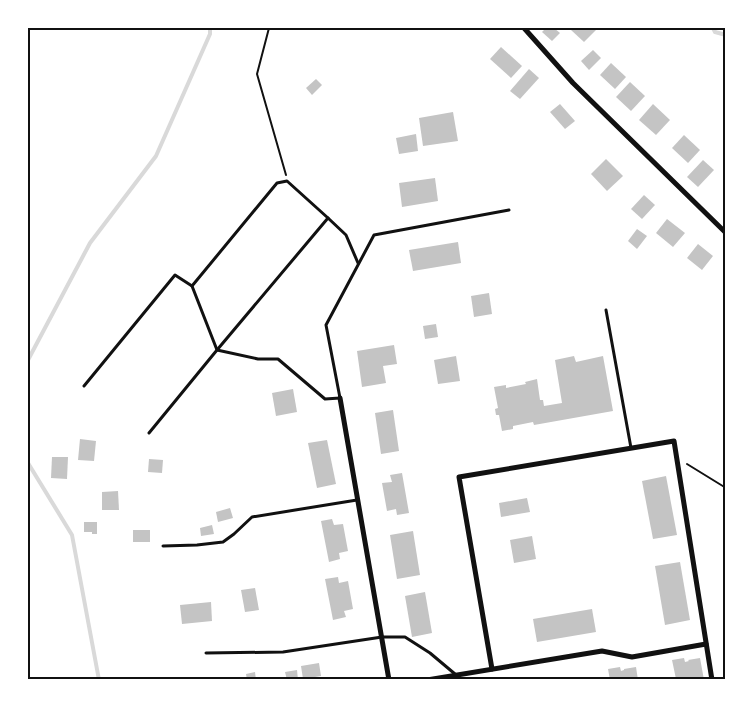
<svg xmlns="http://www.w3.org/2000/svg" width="753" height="707" viewBox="0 0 753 707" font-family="'Sofia Sans Condensed',sans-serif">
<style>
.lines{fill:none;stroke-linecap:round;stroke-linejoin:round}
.stream{stroke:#d9d9d9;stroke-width:4}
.building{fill:#c4c4c4}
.path{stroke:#111;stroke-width:2}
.service{stroke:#111;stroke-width:3}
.minor{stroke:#111;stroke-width:5}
.neatline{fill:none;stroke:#111;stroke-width:2}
</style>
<rect width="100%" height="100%" fill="#fff"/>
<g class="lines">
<!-- stream -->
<g class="stream">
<path d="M713,28L715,32L726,35"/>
<path d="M28,360L90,243L156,156L210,34V28"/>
<path d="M28,463L72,535L99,680"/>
</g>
</g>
<!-- building -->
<g class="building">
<path d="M546,28H554L560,33L552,41L542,32Z"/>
<path d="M573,28H598L584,42L571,30Z"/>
<path d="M501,47L522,66L511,78L490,59Z"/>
<path d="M593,50L601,58L589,70L581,61Z"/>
<path d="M28,51H30L29,94H28Z"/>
<path d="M611,63L626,77L615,89L600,75Z"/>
<path d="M529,69L539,78L520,99L510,91Z"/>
<path d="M316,79L322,85L312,95L306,88Z"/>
<path d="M630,82L645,96L631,111L616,97Z"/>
<path d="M560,104L575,121L565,129L550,112Z"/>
<path d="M653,104L670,120L656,135L639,120Z"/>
<path d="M453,112L458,141L423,146L419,118Z"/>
<path d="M416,134L418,151L399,154L396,138Z"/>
<path d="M684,135L700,150L688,163L672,148Z"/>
<path d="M606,159L623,176L607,191L591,174Z"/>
<path d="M703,160L714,170L698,187L687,177Z"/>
<path d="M435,178L438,201L402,207L399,183Z"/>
<path d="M644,195L655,205L642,219L631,209Z"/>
<path d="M667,219L685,233L673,247L656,233Z"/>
<path d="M637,229L647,236L637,249L628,241Z"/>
<path d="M458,242L461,263L413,271L409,250Z"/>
<path d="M698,244L713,256L702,270L687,258Z"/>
<path d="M489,293L492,314L474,317L471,296Z"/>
<path d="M436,324L438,337L425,339L423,326Z"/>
<path d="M394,345L397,364L383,366L386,383L362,387L357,351Z"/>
<path d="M456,356L460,381L438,384L434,360Z"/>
<path d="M574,356L576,362L603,356L613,411L534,425L533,422L513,426V429L502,431L499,415H496L495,409L498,408L494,387L506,385V388L526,384L525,382L537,379L540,400H543L544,406L562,403L555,360Z"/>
<path d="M293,389L297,412L276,416L272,393Z"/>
<path d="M393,410L399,451L381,454L375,413Z"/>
<path d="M80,439L96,441L94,461L78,460Z"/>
<path d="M327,440L336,484L317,488L308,443Z"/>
<path d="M52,457H68L67,479L51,478Z"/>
<path d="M149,459L163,460L162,473L148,472Z"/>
<path d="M402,473L409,513L397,515L396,509L387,511L382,483L392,482L390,475Z"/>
<path d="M666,476L677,535L653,539L642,481Z"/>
<path d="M118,491L119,510H102V492Z"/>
<path d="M527,498L530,512L501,517L499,503Z"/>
<path d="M230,508L233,518L218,522L216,512Z"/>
<path d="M332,519L334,525L343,524L348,551L339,553L340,559L329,562L321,521Z"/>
<path d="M84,522H97V534H92V532H84Z"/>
<path d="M212,525L214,534L201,536L200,528Z"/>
<rect x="133" y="530" width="17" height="12"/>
<path d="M413,531L420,575L397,579L390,535Z"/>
<path d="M532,536L536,559L514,563L510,540Z"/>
<path d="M680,562L690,620L665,625L655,566Z"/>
<path d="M338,577L339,583L348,581L353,609L344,611L346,617L333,620L325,579Z"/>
<path d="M255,588L259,610L245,612L241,590Z"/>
<path d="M425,592L432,633L412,637L405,596Z"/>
<path d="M211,602L212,621L182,624L180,605Z"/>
<path d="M592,609L596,632L537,642L533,619Z"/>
<path d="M684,658L685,662L689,661L688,660L700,658L704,680L676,679L672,660Z"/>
<path d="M319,663L321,676L303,679L301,666Z"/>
<path d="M620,667L621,671L624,670V669L636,667L638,680H610L608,669Z"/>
<path d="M297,670L298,680H287L285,672Z"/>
<path d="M255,672L256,680H247L246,674Z"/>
</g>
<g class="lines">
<!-- path -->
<g class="path">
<path d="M269,28L257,74L286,175"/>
<path d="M687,464L726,488"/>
</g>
<!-- service -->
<g class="service">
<path d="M192,286L217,350L258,359H278L325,399L340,398L326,325L374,235L509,210"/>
<path d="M606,310L631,448"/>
<path d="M84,386L175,275L192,286L277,183L287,181L328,218"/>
<path d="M149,433L217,350L328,218L346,235L358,263"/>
<path d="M163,546L197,545L223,542L234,534L252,517L357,500"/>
<path d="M206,653L283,652L382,637H405L430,653L455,674"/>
</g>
<!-- minor -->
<g class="minor">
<path d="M524,28L573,83L726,233"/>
<path d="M340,398L389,680"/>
<path d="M492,669L459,477L674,441L712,680"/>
<path d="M427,680L602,651L632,657L706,644"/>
</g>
</g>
<!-- border -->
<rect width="753" height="707" fill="none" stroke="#ffffff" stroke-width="58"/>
<rect x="29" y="29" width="695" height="649" class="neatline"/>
</svg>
